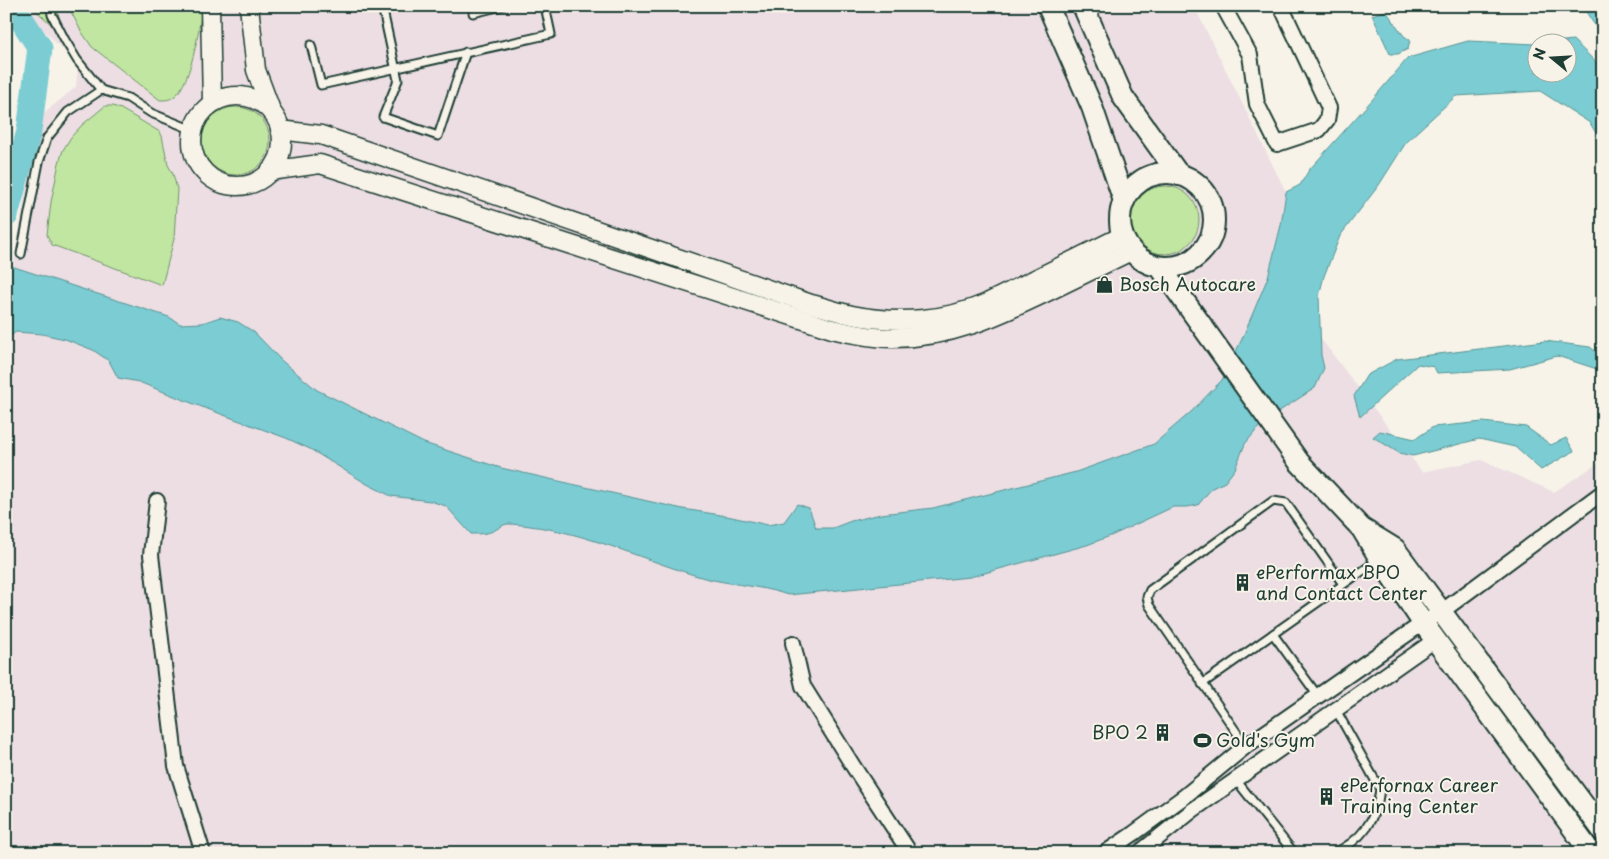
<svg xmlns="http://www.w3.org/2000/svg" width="1609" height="859" viewBox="0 0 1609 859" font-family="'Playpen Sans',sans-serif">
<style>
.built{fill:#ecdee3}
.green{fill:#c0e6a1;stroke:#70926a}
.water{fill:#7bccd3;stroke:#569393}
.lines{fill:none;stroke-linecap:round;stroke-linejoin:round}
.river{stroke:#7bccd3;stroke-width:25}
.service-casing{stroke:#1f3d34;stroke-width:11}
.minor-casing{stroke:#1f3d34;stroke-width:18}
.tertiary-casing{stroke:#1f3d34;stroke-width:21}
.secondary-casing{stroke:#1f3d34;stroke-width:24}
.service{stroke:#f7f3e8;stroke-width:7}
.minor{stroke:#f7f3e8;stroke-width:14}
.tertiary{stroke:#f7f3e8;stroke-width:18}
.secondary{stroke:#f7f3e8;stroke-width:20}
.labels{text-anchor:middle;stroke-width:4;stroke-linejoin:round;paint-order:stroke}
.poi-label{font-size:18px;fill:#1f3d34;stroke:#f7f3e8;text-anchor:start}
</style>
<rect width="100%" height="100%" fill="#f7f3e8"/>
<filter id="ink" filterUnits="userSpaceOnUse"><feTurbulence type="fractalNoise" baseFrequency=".02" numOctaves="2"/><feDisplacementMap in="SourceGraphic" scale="10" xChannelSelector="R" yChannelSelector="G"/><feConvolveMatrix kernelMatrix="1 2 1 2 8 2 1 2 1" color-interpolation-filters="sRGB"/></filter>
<g filter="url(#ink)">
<!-- built -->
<path class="built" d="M20,6H1194L1286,192L1281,225L1268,277L1321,339L1422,472L1481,460L1554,492L1603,460V853H6V311L38,118L76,87L78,65Z"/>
<!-- green -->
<g class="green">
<path d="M31,6H56L65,37Z"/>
<path d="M68,6H202C200,27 191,83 175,96C170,100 166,100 160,100L92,47L81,31Z"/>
<path d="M105,106H113L121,109L160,132L162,136L168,165L173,174L177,189L174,239L162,285L52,245L47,235L51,202L59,163L63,150L71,137L82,125Z"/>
<circle cx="236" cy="141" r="34"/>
<circle cx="1165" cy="220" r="34"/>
</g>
<!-- water -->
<g class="water">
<path d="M1582,6H1603V24L1598,30Z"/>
<path d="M1386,11L1404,36L1410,40L1408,49L1398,54H1390L1372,15Z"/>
<path d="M1573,40L1603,69V145L1590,123L1540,91L1456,96L1407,141L1379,185L1340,236L1324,276L1319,296L1321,355L1324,368L1315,388L1281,410L1259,427L1245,444L1235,469L1225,482L1212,488L1198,505L1187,507H1173L1113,535L1087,545L970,577L788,595C756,584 723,585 691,574C637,557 586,533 530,526C523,525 514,524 507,524C502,525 498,529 493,531C486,534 479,534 471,534L446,506L430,501L391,496L367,484L310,449L286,438L194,404L139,382L118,378L109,361L93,350L65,339L42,334L16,332L6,339V265H8L169,317L180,324L202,323L220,317L238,322L254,332L282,361L317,390L424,443L501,468L683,509L727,516L768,525L784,522L797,504L809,508L816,528H833L851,521L881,514L933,508L1076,472L1154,444L1191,412L1222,380L1242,339L1268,277L1281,225L1286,192L1300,185L1309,170L1372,100L1408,58L1468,41L1536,44V72H1566V42H1555Z"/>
<path d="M1545,341L1590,347L1603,357V371L1557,356L1510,369L1437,373L1434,367L1418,364L1360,417L1354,396L1367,375L1397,359Z"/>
<path d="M1483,422L1526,427L1551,445L1566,438L1574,451L1541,470L1515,447L1479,439L1413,456L1399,453L1373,437L1380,431L1415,439L1433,427Z"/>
</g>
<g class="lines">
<!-- river -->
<path class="river" d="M6,215L29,131L40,48L13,6"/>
<defs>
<g id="service">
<path d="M51,6L52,15L65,40L77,60L101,90L128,98L151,113L193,130"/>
<path d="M382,6L398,80L383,117L438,136L466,52"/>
<path d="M473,13L502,6"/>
<path d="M311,45L321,85L551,34L545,6"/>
<path d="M21,254L39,162L47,138L68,112L101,90"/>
<path d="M1273,634L1318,696"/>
<path d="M1202,684L1378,560"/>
<path d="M1246,746L1149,605L1147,597L1150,590L1273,501L1286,503L1343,584"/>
<path d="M1236,780L1294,853"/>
<path d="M1333,853C1361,842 1377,819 1380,789L1336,710"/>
</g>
<g id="minor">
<path d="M1223,6L1250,55L1257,104L1277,144L1319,130L1327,120L1329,108L1281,6"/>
<path d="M157,501L151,555L176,766L203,853"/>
<path d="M793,643L803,686L853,766L910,853"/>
<path d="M1105,853L1133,834L1185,796L1246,746L1423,623L1441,612L1603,492"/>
<path d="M1139,853L1193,810L1435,640"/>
</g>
<g id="tertiary">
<path d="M210,6L212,103"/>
<path d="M249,6L256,70L272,113"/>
<circle cx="237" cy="141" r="45"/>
<path d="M280,130L321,135L811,304C824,307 838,312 852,315C896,324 946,321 987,303L1122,236"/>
<path d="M270,171L320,164L832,329C852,334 872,338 893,338C950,338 995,317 1045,293C1074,279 1102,265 1131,251"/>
</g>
<g id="secondary">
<path d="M1048,6L1092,107L1124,201"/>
<path d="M1083,6L1123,97L1179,175"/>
<circle cx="1167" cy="220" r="47"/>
<path d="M1160,267L1299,462L1362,529L1380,559L1423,623L1591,853"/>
<path d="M1364,530L1395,549L1603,831"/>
</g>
</defs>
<!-- service casing -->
<use href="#service" class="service-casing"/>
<!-- minor casing -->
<use href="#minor" class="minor-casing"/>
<!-- tertiary casing -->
<use href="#tertiary" class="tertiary-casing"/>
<!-- secondary casing -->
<use href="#secondary" class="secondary-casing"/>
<!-- service -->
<use href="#service" class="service"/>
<!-- minor -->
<use href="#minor" class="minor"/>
<!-- tertiary -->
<use href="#tertiary" class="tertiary"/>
<!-- secondary -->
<use href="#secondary" class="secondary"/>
</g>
</g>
<!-- icons -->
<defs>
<symbol id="shop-bare" viewBox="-9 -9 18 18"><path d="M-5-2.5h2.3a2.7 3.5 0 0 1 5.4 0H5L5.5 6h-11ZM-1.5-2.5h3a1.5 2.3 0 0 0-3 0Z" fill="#1f3d34" stroke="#f7f3e8" stroke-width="2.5" paint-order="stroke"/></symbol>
<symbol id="building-bare" viewBox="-9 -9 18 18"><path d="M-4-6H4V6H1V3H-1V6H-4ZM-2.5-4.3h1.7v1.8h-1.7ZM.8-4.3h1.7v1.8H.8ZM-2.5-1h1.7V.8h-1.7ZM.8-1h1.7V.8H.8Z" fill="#1f3d34" stroke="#f7f3e8" stroke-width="2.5" paint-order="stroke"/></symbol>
<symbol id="stadium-bare" viewBox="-9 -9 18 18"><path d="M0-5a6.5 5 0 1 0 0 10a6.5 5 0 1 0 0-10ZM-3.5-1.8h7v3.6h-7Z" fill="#1f3d34" stroke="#f7f3e8" stroke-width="2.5" paint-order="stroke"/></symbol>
</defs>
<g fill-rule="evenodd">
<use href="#shop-bare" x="1092" y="272" width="25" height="25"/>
<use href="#building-bare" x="1230" y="570" width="25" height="25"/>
<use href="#building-bare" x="1150" y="720" width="25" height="25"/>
<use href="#stadium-bare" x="1190" y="728" width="25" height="25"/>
<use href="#building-bare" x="1314" y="784" width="25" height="25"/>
</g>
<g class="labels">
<!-- poi labels -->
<g class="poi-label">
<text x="1119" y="291">Bosch Autocare</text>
<text x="1256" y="579">ePerformax BPO<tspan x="1256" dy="21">and Contact Center</tspan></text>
<text x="1148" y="739" text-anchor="end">BPO 2</text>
<text x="1216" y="747">Gold's Gym</text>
<text x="1340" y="792">ePerfornax Career<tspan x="1340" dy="21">Training Center</tspan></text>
</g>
</g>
<!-- margin -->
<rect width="1609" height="859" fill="none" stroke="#f7f3e8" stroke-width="25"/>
<rect x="12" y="12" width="1584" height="834" fill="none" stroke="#1f3d34" stroke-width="2" filter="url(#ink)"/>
<!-- north arrow -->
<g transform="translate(1552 58) rotate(288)"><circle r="24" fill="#f7f3e8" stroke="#a1aaa0"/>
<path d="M0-4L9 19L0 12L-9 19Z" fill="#1f3d34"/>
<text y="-8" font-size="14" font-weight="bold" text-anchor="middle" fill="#1f3d34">N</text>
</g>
</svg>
